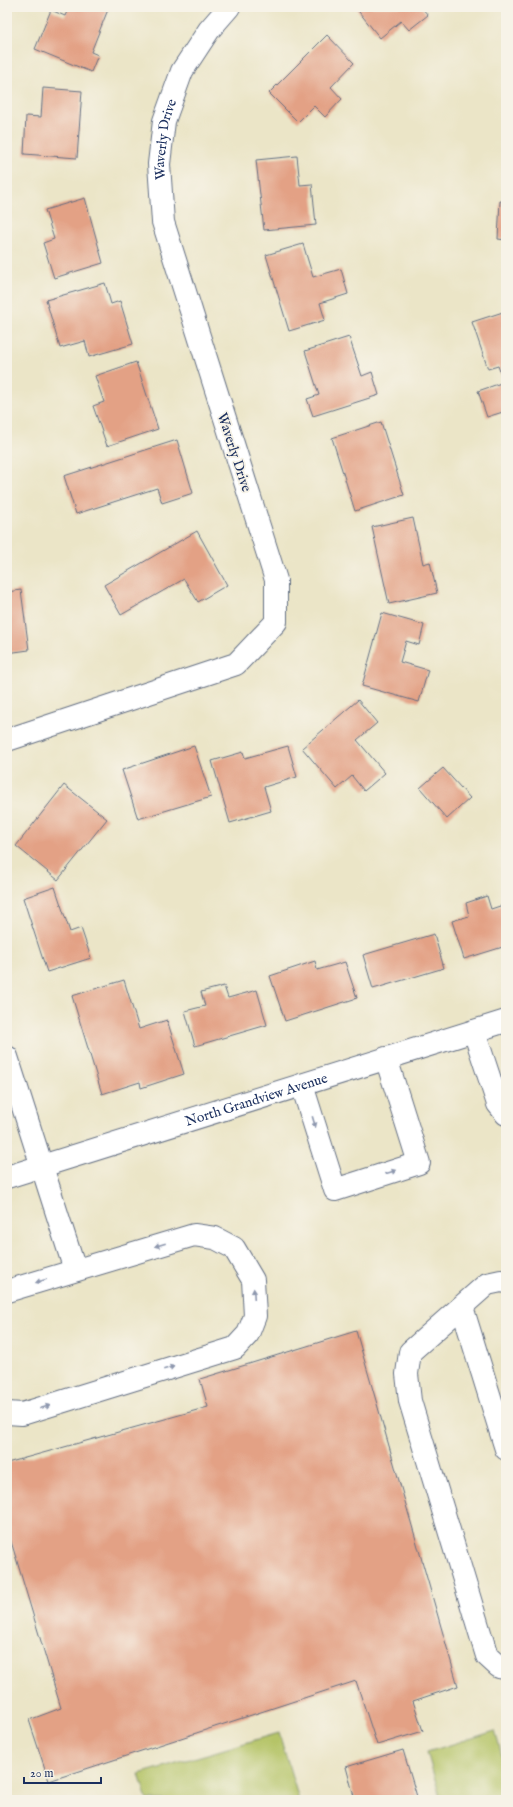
<svg xmlns="http://www.w3.org/2000/svg" width="513" height="1807" viewBox="0 0 513 1807" font-family="'IM FELL English',serif">
<style>
.green{fill:#b5c467;stroke:#687a62}
.building{fill:#e3a185}
.lines{fill:none;stroke-linecap:round;stroke-linejoin:round}
.minor-casing{stroke:#646f83;stroke-width:24}
.minor{stroke:#fff;stroke-width:22}
.oneway{fill:#8d97ae}
.labels{text-anchor:middle;stroke-width:3.5;stroke-linejoin:round;paint-order:stroke}
.street-label{font-size:14px;fill:#1b2f5e;stroke:#f7f3e8}
</style>
<rect width="100%" height="100%" fill="#f7f3e8"/>
<filter id="ink" filterUnits="userSpaceOnUse"><feTurbulence type="fractalNoise" baseFrequency=".025" numOctaves="2"/><feDisplacementMap in="SourceGraphic" scale="8" xChannelSelector="R" yChannelSelector="G"/><feConvolveMatrix kernelMatrix="1 2 1 2 8 2 1 2 1" color-interpolation-filters="sRGB"/></filter>
<filter id="wash" filterUnits="userSpaceOnUse"><feTurbulence type="fractalNoise" baseFrequency=".012" numOctaves="4" result="noise"/><feDisplacementMap in="SourceGraphic" scale="16" xChannelSelector="R" yChannelSelector="G"/><feGaussianBlur stdDeviation="0.9" result="paint"/><feColorMatrix in="noise" values="0 0 0 0 0 0 0 0 0 0 0 0 0 0 0 0 0 1.4 0 .05"/><feComposite in="paint" operator="in"/></filter>
<g filter="url(#wash)">
<rect width="100%" height="100%" fill="#ebe5c7"/>
<!-- green -->
<g class="green">
<path d="M495,1731L506,1770V1800H441L427,1752Z"/>
<path d="M279,1733L299,1800H147L139,1774Z"/>
</g>
<g id="blocks">
<!-- building -->
<g class="building">
<path d="M69,7H109L91,52L98,55L91,72L35,49L51,10L65,16Z"/>
<path d="M355,7H421L428,15L409,30L401,21L380,38Z"/>
<path d="M327,35L354,63L331,87L342,99L325,117L314,106L298,122L269,93Z"/>
<path d="M43,88L82,91L77,158L24,154L26,116L41,117Z"/>
<path d="M297,156L300,185L312,184L316,225L264,230L256,160Z"/>
<path d="M85,198L103,263L54,278L43,243L54,239L45,210Z"/>
<path d="M500,201L506,202V240L498,239Z"/>
<path d="M303,244L313,277L341,269L348,294L320,303L325,320L289,331L266,255Z"/>
<path d="M105,283L111,304L120,301L133,344L89,357L85,341L60,348L46,300Z"/>
<path d="M506,311V411L487,417L478,391L504,382L498,366L488,369L472,322Z"/>
<path d="M349,337L362,376L372,372L379,395L313,416L307,399L319,395L305,351Z"/>
<path d="M136,362L158,429L107,446L93,406L104,402L95,376Z"/>
<path d="M381,422L404,495L355,511L332,438Z"/>
<path d="M177,440L193,493L162,503L157,488L76,514L64,476Z"/>
<path d="M413,518L423,564L430,562L437,593L389,604L372,527Z"/>
<path d="M197,531L227,585L198,602L184,579L121,615L104,585Z"/>
<path d="M21,590L29,650L7,653V592Z"/>
<path d="M382,613L424,625L419,645L406,641L400,662L428,670L419,702L362,686Z"/>
<path d="M358,700L377,723L357,740L385,773L364,791L352,776L337,789L302,748Z"/>
<path d="M194,746L211,797L138,819L122,770Z"/>
<path d="M288,746L297,777L264,787L271,811L230,823L212,761L243,752L245,758Z"/>
<path d="M443,768L470,798L447,819L420,788Z"/>
<path d="M64,785L107,819L58,880L16,846Z"/>
<path d="M55,887L70,932L81,928L91,958L47,972L23,898Z"/>
<path d="M487,896L491,909L506,904V946L464,959L452,921L469,916L466,903Z"/>
<path d="M434,934L444,968L373,989L363,955Z"/>
<path d="M315,961L317,970L345,962L357,998L285,1021L270,976Z"/>
<path d="M124,980L139,1029L167,1020L184,1074L141,1088L140,1082L102,1094L72,996Z"/>
<path d="M224,986L228,998L257,990L267,1025L195,1046L185,1011L205,1006L201,992Z"/>
<path d="M356,1331L458,1686L413,1701L423,1731L377,1745L356,1681L49,1781L29,1720L61,1708L7,1528V1463L208,1407L200,1379Z"/>
<path d="M403,1750L418,1800H355L346,1767Z"/>
</g>
</g>
</g>
<g filter="url(#ink)">
<use href="#blocks" fill-opacity="0" stroke="#646f83" stroke-width="1"/>
<g class="lines">
<defs>
<g id="minor">
<path id="s1" d="M7,740L236,664L276,622V580L163,222L159,164L164,121L182,71L209,30L229,7"/>
<path d="M474,1031L498,1104L506,1114"/>
<path d="M7,1057L75,1270"/>
<path d="M302,1085L335,1190L419,1163L386,1058"/>
<path id="s2" d="M7,1177L506,1021"/>
<path d="M506,1282L501,1281L487,1284L410,1352L407,1374L410,1401L487,1656L499,1667L506,1668"/>
<path d="M7,1291L194,1235L215,1238L234,1248L253,1280L255,1316L248,1334L235,1348L22,1414L7,1413"/>
<path d="M462,1307L506,1449"/>
</g>
</defs>
<!-- minor casing -->
<use href="#minor" class="minor-casing"/>
<!-- minor -->
<use href="#minor" class="minor"/>
</g>
<!-- one-way arrows -->
<defs><path id="oneway-solid" d="M-6-.8H1V-3.2L6.5 0L1 3.2V.8H-6Z"/></defs>
<g class="oneway">
<use href="#oneway-solid" transform="translate(314 1122) rotate(73)"/>
<use href="#oneway-solid" transform="translate(391 1172) rotate(-17)"/>
<use href="#oneway-solid" transform="translate(160 1245) rotate(164)"/>
<use href="#oneway-solid" transform="translate(41 1281) rotate(163)"/>
<use href="#oneway-solid" transform="translate(254 1294) rotate(-93)"/>
<use href="#oneway-solid" transform="translate(169 1368) rotate(-17)"/>
<use href="#oneway-solid" transform="translate(45 1407) rotate(-17)"/>
</g>
</g>
<g class="labels">
<!-- street labels -->
<g class="street-label">
<text dy="5" stroke="none"><textPath href="#s1" startOffset="800">Waverly Drive</textPath></text>
<text transform="translate(235 452) rotate(72)" y="5">Waverly Drive</text>
<text dy="5" stroke="none"><textPath href="#s2" startOffset="261">North Grandview Avenue</textPath></text>
</g>
</g>
<!-- margin -->
<rect width="513" height="1807" fill="none" stroke="#f7f3e8" stroke-width="24"/>
<!-- scale -->
<path d="M24 1777v6h77v-6" fill="none" stroke="#1b2f5e" stroke-width="2"/>
<text x="30" y="1777" font-size="12" fill="#1b2f5e" stroke="#f7f3e8" stroke-width="3" paint-order="stroke">20 m</text>
</svg>
